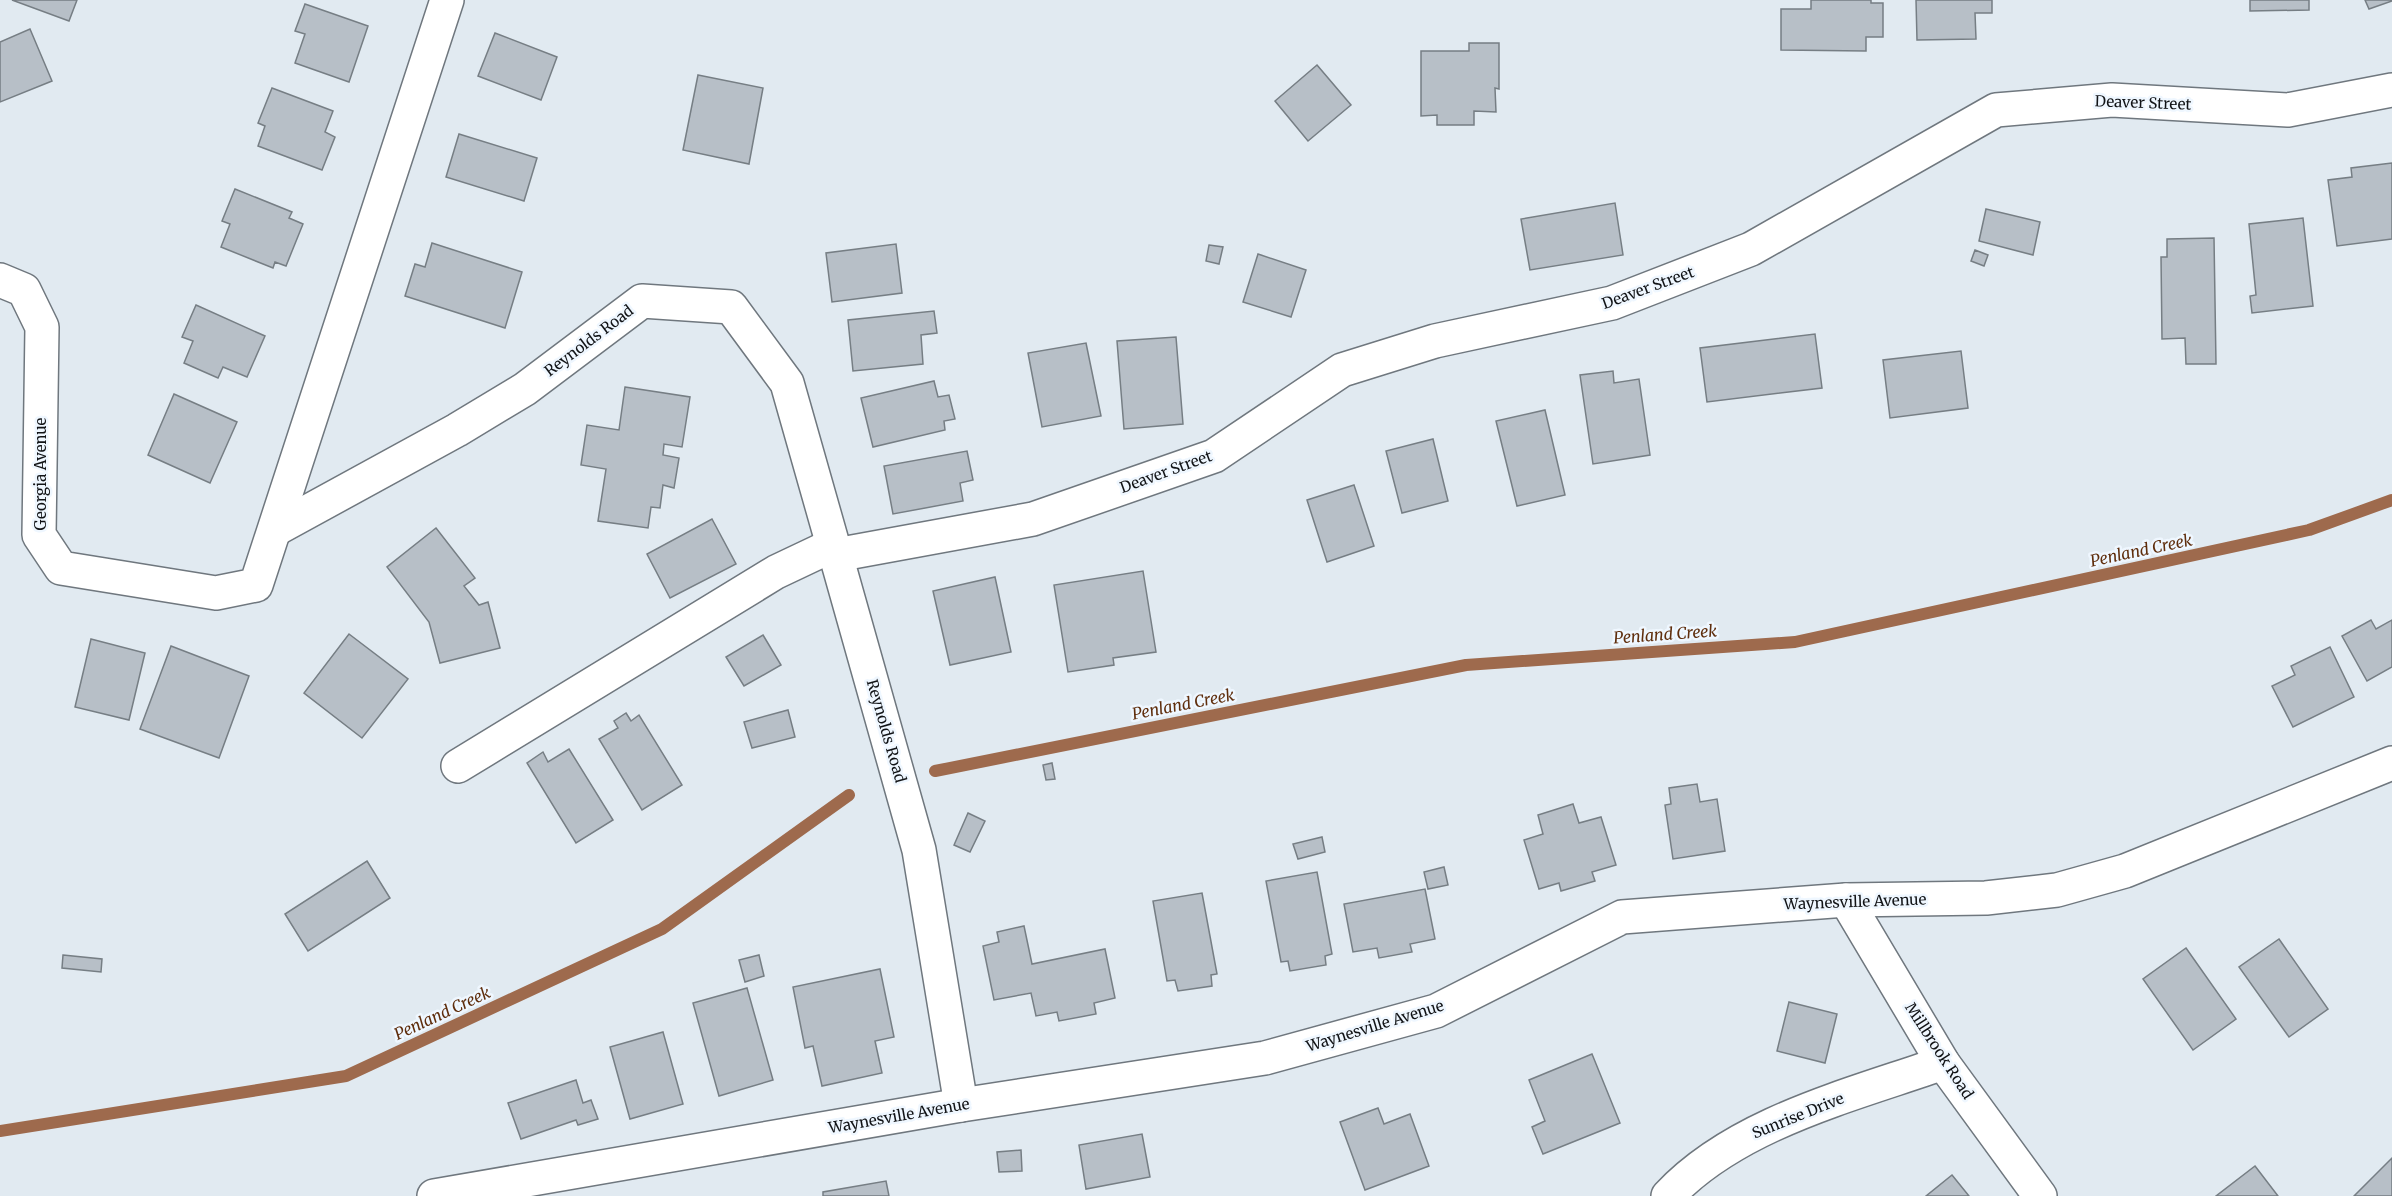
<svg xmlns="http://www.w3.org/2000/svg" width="2392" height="1196" viewBox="0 0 2392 1196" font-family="Merriweather,serif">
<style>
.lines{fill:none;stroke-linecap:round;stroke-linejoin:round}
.stream{stroke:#9e6a4d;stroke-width:12}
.building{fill:#b7bfc7;stroke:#767e84;stroke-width:1.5}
.minor-casing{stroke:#6f777e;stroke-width:36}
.minor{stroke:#fff;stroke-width:33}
.labels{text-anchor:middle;stroke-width:5;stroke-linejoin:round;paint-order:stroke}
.street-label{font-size:15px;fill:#111316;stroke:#eff7ff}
.water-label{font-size:16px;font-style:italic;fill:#5f2e0d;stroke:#eff7ff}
</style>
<rect width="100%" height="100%" fill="#e1eaf1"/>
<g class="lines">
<!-- stream -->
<g class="stream">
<path d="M935,771L1466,665L1795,642L2309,530L2392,500"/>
<path d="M0,1131L346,1076L662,929L849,795"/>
</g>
</g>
<!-- building -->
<g class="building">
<path d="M12,0H77L69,21Z"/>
<path d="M1811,0H1871V3H1883V37H1866V51L1781,50V9H1811Z"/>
<path d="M1916,0H1992V13H1975L1976,39L1917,40Z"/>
<path d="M2250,0H2309V10L2250,11Z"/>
<path d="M2365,0H2392V1L2369,9Z"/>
<path d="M305,4L368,26L349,82L295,63L305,34L295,31Z"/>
<path d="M30,29L52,81L0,102V42Z"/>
<path d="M495,33L557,57L541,100L478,76Z"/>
<path d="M1469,43H1499V89L1495,88L1496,112L1474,111V125H1437V115L1421,116V51H1469Z"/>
<path d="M1317,65L1351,105L1308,141L1275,101Z"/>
<path d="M698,75L763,88L749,164L683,150Z"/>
<path d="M272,88L333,111L325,132L335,137L322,170L258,146L265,126L258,123Z"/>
<path d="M459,134L537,158L524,201L446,177Z"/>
<path d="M2392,163V239L2337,246L2328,180L2352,177L2351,168Z"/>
<path d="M235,189L292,212L289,218L303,224L286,266L275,262L273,268L221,247L230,224L222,221Z"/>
<path d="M1615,203L1623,255L1530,270L1521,219Z"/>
<path d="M1986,209L2040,222L2033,255L1979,241Z"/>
<path d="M2303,218L2313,306L2252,313L2250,296L2256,295L2249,224Z"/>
<path d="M2214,238L2216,364H2186L2185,338L2162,339L2161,257H2167V239Z"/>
<path d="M432,243L522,272L505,328L405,296L415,264L425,267Z"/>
<path d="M896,244L902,293L832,302L826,253Z"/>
<path d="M1209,245L1223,247L1219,264L1206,261Z"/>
<path d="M1975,250L1988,255L1984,266L1971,261Z"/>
<path d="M1258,254L1306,270L1291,317L1243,302Z"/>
<path d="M196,305L265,336L247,377L223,367L218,378L184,363L193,341L182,337Z"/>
<path d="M934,311L937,333L921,335L923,364L853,371L848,320Z"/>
<path d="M1815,334L1822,388L1707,402L1700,348Z"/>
<path d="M1176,337L1183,424L1124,429L1117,341Z"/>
<path d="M1086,343L1101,416L1042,427L1028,353Z"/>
<path d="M1961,351L1968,408L1890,418L1883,360Z"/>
<path d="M1613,371L1614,383L1639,379L1650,455L1593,464L1580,375Z"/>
<path d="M934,381L938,397L949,395L955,419L944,421L945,430L873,447L861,398Z"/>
<path d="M625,387L690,397L682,447L664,444L663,455L679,458L674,488L663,485L660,508L651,507L648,528L598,521L606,469L581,465L587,425L619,430Z"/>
<path d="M174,394L237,422L210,483L148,455Z"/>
<path d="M1545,410L1565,495L1517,506L1496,421Z"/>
<path d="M1433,439L1448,501L1402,513L1386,451Z"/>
<path d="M967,451L973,480L960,483L963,501L893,514L884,466Z"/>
<path d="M1354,485L1374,546L1327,562L1307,500Z"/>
<path d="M712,519L736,564L670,598L647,554Z"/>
<path d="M436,528L475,578L464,586L479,605L488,602L500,648L440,663L429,622L387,567Z"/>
<path d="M1143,571L1156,652L1113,658L1114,665L1068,672L1054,585Z"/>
<path d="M995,577L1011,652L950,665L933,591Z"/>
<path d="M2371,620L2376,629L2392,620V667L2367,681L2342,636Z"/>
<path d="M349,634L408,679L362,738L304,693Z"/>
<path d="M763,635L781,665L744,686L726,657Z"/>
<path d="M91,639L145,653L129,720L75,707Z"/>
<path d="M171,646L249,676L219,758L140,729Z"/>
<path d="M2330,647L2354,697L2293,727L2272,686L2295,675L2291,666Z"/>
<path d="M788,710L795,737L752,748L744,722Z"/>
<path d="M626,713L631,721L639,715L682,785L642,810L599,739L618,728L614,721Z"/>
<path d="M569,749L613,820L576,843L527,763L543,752L548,762Z"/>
<path d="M1052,763L1055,779L1046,780L1043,765Z"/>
<path d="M1697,784L1700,802L1717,799L1725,851L1673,859L1665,805L1671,804L1669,788Z"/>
<path d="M1573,804L1579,823L1601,817L1616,865L1592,872L1595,881L1561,891L1559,883L1539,889L1524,840L1543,834L1538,815Z"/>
<path d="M968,813L985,821L970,852L954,845Z"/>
<path d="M1322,837L1325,852L1298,859L1293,844Z"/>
<path d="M367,861L390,898L308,951L285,914Z"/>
<path d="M1444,867L1448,885L1428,889L1424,872Z"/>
<path d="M1317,872L1332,954L1325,956L1326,965L1290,971L1288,961L1281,962L1266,881Z"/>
<path d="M1425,889L1435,939L1410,944L1412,952L1379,958L1377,948L1353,952L1344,904Z"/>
<path d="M1202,893L1217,974L1211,975L1212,986L1178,991L1175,980L1167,981L1153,901Z"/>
<path d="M1024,926L1032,964L1105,949L1115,998L1094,1003L1096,1014L1059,1021L1057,1012L1036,1016L1031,993L994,1000L983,946L999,942L997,932Z"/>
<path d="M2279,939L2328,1009L2289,1037L2239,967Z"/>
<path d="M2186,948L2236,1019L2193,1050L2143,979Z"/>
<path d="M63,955L102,959L101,972L62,968Z"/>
<path d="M759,955L764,976L745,982L739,960Z"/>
<path d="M880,969L894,1037L875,1041L882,1073L822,1086L813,1046L805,1048L793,987Z"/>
<path d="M747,988L773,1080L719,1096L693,1003Z"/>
<path d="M1789,1002L1837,1014L1825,1063L1777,1051Z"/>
<path d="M663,1032L683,1104L630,1119L610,1047Z"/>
<path d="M1592,1054L1620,1123L1543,1154L1532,1127L1545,1121L1529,1080Z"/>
<path d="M576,1080L583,1103L591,1100L598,1119L578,1125L576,1120L521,1139L508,1103Z"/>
<path d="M1378,1108L1384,1124L1410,1114L1429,1166L1365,1190L1340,1122Z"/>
<path d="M1142,1134L1150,1177L1086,1189L1079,1145Z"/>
<path d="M1021,1150L1022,1171L999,1172L997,1152Z"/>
<path d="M2392,1158V1196H2354Z"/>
<path d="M2255,1166L2278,1196H2216Z"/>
<path d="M1952,1175L1969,1196H1926Z"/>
<path d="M886,1181L889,1196H823V1192Z"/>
</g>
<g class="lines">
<defs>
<g id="minor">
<path d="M0,280L24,290L42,327L39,535L61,568L216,593L256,585L447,0"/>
<path d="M276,529L457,430L525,389L642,301L731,307L787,383L833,545L919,850L961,1105"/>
<path d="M836,555L1033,519L1214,456L1342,370L1435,341L1612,303L1751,249L1996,110L2112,100L2288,110L2392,90"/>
<path d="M458,766L776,572L833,545"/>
<path d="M1846,900L1943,1063L2040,1196"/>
<path d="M434,1196L961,1105L1265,1058L1436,1011L1622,917L1846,900L1986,898L2057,890L2125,871L2392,763"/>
<path d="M1668,1196C1736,1123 1852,1095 1943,1063"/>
</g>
</defs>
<!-- minor casing -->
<use href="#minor" class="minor-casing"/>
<!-- minor -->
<use href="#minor" class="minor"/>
</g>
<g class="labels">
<!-- street labels -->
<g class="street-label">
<text transform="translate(2143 103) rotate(2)" y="5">Deaver Street</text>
<text transform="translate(1648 288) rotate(-20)" y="5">Deaver Street</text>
<text transform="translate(589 341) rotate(-37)" y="5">Reynolds Road</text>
<text transform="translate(1166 472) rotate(-20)" y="5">Deaver Street</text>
<text transform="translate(41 474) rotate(-90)" y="5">Georgia Avenue</text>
<text transform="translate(886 731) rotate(74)" y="5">Reynolds Road</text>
<text transform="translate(1855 902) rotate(-2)" y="5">Waynesville Avenue</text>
<text transform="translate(1375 1026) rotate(-17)" y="5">Waynesville Avenue</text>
<text transform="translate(1939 1051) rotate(57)" y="5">Millbrook Road</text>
<text transform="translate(899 1116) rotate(-10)" y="5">Waynesville Avenue</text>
<text transform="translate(1798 1116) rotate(-22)" y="5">Sunrise Drive</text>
</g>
<!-- water labels -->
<g class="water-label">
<text transform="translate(2141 550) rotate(-12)" y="6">Penland Creek</text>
<text transform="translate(1665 634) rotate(-4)" y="6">Penland Creek</text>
<text transform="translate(1183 704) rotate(-11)" y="6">Penland Creek</text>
<text transform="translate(442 1013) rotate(-25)" y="6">Penland Creek</text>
</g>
</g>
</svg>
